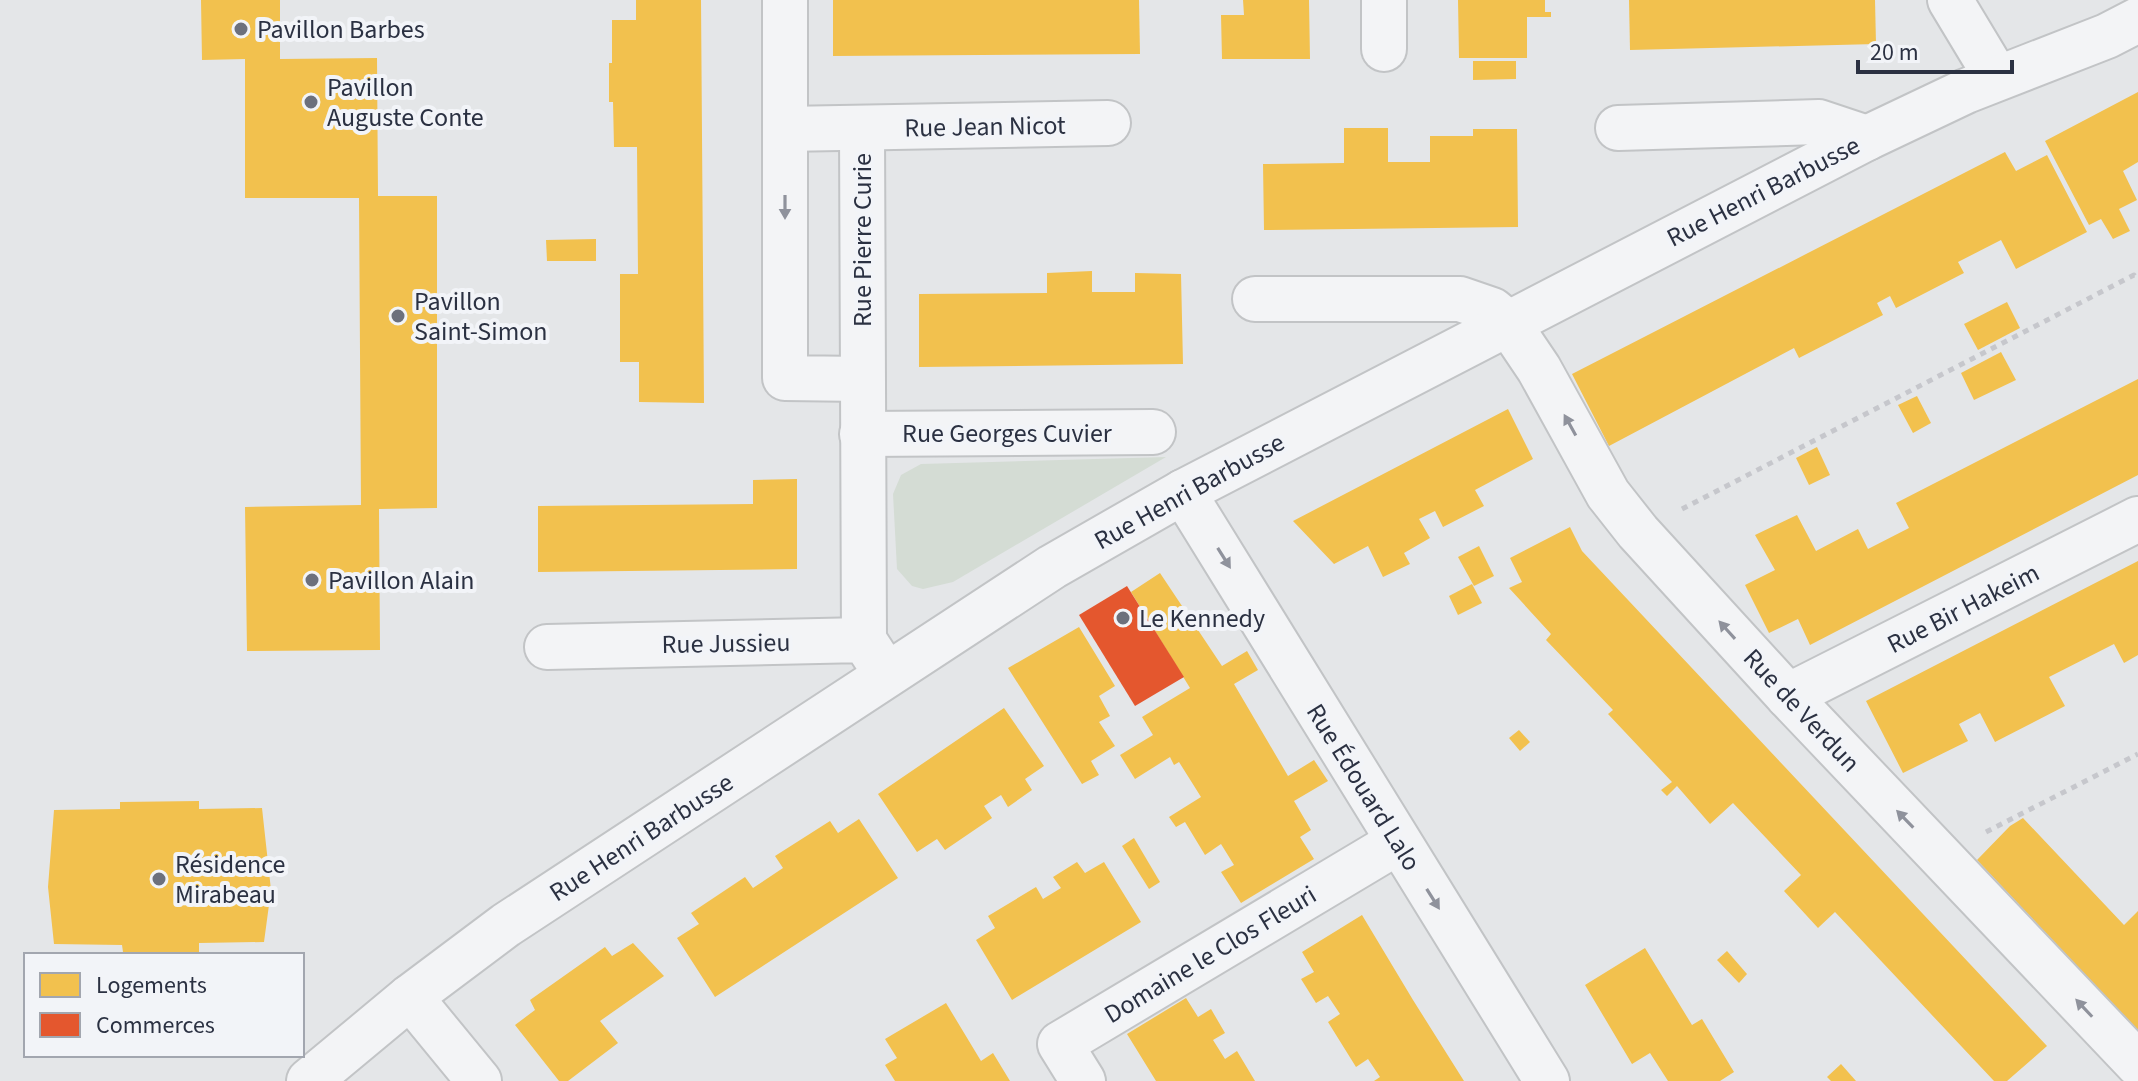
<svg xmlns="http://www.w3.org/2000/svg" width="2138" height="1081" viewBox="0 0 2138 1081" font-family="'Source Sans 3',sans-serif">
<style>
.green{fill:#d4dcd4}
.homes{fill:#f2c14e}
.shops{fill:#e4572e}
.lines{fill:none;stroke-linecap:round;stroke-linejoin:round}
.minor-casing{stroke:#c2c4c6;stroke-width:48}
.path{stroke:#c6c7cc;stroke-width:5;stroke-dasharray:6 6;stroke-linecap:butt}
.minor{stroke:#f3f4f6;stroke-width:44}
.oneway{fill:#8f929c}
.poi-dot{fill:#6c707c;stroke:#f2f4f8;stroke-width:3}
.labels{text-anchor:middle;stroke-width:8;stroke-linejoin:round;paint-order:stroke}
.poi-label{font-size:26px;fill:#2b3142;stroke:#f2f4f8;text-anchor:start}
.street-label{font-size:26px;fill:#2b3142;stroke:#f2f4f8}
</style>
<rect width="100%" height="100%" fill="#e4e6e8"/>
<!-- green -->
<path class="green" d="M1166,457L953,582L923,589L912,586L897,569L893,494L901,475L921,464Z"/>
<!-- homes -->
<g class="homes">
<path d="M201,0H280V59L377,58L378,196H437V508L379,509L380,650L247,651L245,507L361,505L359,198H245V59L202,60Z"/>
<path d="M636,0H701L704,403L639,402V362H620V274H638L637,147H614L613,102H609V63H612V20H636Z"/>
<path d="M833,0H1139L1140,54L833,56Z"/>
<path d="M1243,0H1309L1310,59H1222L1221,15H1244Z"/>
<path d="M1458,0H1545V12H1551V17H1527V58H1459Z"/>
<path d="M1629,0H1875L1876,44L1630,50Z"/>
<path d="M1473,61H1516V79L1473,80Z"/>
<path d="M2138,92V162L2123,171L2137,200L2119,209L2130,231L2113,239L2101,219L2089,225L2045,141Z"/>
<path d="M1344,128H1388V162H1430V136H1473V129H1517L1518,227L1264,230L1263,164L1344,163Z"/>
<path d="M2005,152L2016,171L2047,155L2087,232L2016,269L2001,240L1958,262L1964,273L1896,308L1890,296L1877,303L1883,315L1799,358L1794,348L1609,446L1572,374Z"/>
<path d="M596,239V261H547L546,240Z"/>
<path d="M1092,271V292H1135V273L1181,274L1183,364L919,367V294L1047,293V273Z"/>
<path d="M2007,302L2020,328L1978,350L1964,324Z"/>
<path d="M2001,352L2016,380L1974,400L1961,373Z"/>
<path d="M2138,379V475L1810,645L1798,619L1769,633L1745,585L1775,570L1755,535L1797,515L1816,551L1858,529L1868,549L1909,528L1896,503Z"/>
<path d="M1917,396L1931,423L1913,433L1898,405Z"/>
<path d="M1508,409L1533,459L1475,490L1484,506L1443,527L1435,511L1419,519L1430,538L1404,553L1410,564L1383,577L1368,546L1334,564L1293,521Z"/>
<path d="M1817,447L1830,475L1809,485L1796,458Z"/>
<path d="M797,479V569L538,572V506L753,504V480Z"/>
<path d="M1570,527L1582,551L2047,1046L2007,1081H1994L1835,912L1818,928L1784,891L1801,875L1733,803L1710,824L1677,786L1667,796L1661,790L1672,782L1608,714L1613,710L1546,640L1551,634L1509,588L1522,582L1510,558Z"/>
<path d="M1479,546L1494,576L1474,586L1458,557Z"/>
<path d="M2138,561V655L2124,663L2114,644L2049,677L2065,706L1995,742L1980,713L1959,724L1968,741L1903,773L1866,701Z"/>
<path d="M1160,573L1222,666L1247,651L1258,670L1234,684L1288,776L1314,760L1328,781L1294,801L1311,830L1300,837L1314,859L1241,903L1221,872L1234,865L1221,844L1205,855L1185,822L1176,827L1169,817L1201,797L1179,762L1174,765L1170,757L1135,779L1120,755L1153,735L1142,717L1190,688L1131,592Z"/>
<path d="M1472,584L1482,603L1458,615L1449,596Z"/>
<path d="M1079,627L1115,686L1099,696L1110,716L1099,722L1115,746L1091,761L1099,775L1082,784L1008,668Z"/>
<path d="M1004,708L1044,766L1025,779L1032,790L1008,807L1001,795L984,806L992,818L945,850L937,839L917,852L878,794Z"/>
<path d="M1519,730L1530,742L1520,751L1509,738Z"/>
<path d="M199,801V809L262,808L271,890L264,942L199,943V952H123L122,945L54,944L48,887L54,810L120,809V802Z"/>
<path d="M2023,818L2124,925L2138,911V1031L1977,860L2010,826Z"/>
<path d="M859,819L898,878L715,997L677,938L699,924L691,913L745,877L753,888L783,868L775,856L830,821L838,833Z"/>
<path d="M1134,838L1160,882L1149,889L1122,846Z"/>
<path d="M1077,862L1085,873L1104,862L1141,922L1012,1000L976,940L995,928L988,916L1036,887L1043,899L1061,888L1053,877Z"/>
<path d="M1362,915L1413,1000L1464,1081H1374L1380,1077L1368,1059L1356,1067L1328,1022L1340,1014L1328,996L1316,1003L1301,979L1314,972L1302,952Z"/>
<path d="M633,943L664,976L600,1021L618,1043L568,1081H559L515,1025L535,1010L530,1000L605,947L612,956Z"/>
<path d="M1645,948L1692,1025L1702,1019L1734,1072L1720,1081H1668L1650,1053L1632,1064L1585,985Z"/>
<path d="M1727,951L1747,974L1739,983L1717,960Z"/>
<path d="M1186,998L1198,1017L1211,1009L1225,1033L1213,1040L1225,1059L1237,1051L1255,1081H1156L1127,1034Z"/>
<path d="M946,1003L981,1061L993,1053L1010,1081H895L885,1065L897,1058L885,1039Z"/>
<path d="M1841,1064L1856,1081H1831L1827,1077Z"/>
</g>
<!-- shops -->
<path class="shops" d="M1127,586L1184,677L1135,706L1079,615Z"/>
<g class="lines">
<defs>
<g id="minor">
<path d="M785,0V378L862,379"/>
<path d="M1384,0V49"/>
<path d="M1950,0L1997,78"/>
<path d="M1618,128L1819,122L1867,138"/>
<path d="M785,129L1108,123"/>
<path d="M862,129L864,640"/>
<path d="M1255,299H1460L1492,310L1508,323L1539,369L1608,494L1638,532L1788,696L2138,1064"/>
<path d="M862,434L1153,432"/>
<path d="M1183,492L1547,1081"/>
<path d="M547,647L864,640L879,663"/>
<path d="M1788,696L2138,519"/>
<path d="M410,997L479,1081"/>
<path d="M309,1081L410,997L506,925L1052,567L1183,492L1867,138L1966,91L2107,36L2138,20"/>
<path d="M1083,1081L1060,1044L1398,842"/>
</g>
</defs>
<!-- minor casing -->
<use href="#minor" class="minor-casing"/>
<!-- path -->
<g class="path">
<path d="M1682,509L2134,275L2138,280"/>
<path d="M1986,832L2138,754"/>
</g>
<!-- minor -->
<use href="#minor" class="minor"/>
</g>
<!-- one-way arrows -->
<defs><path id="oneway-solid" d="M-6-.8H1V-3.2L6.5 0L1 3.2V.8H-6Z" transform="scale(2)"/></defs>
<g class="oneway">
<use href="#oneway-solid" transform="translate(785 207) rotate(90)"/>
<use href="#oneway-solid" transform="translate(1570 425) rotate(-119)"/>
<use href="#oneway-solid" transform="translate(1224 558) rotate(58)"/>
<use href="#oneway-solid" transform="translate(1727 630) rotate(-132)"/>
<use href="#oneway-solid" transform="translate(1905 819) rotate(-134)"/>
<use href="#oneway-solid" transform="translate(1433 899) rotate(58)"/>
<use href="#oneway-solid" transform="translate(2084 1008) rotate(-133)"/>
</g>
<!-- markers -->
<g class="poi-dot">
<circle cx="241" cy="29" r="8"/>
<circle cx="311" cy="102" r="8"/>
<circle cx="398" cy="316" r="8"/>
<circle cx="312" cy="580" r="8"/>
<circle cx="1123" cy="618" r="8"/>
<circle cx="159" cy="879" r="8"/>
</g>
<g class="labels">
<!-- poi labels -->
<g class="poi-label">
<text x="257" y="38">Pavillon Barbes</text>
<text x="327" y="96">Pavillon<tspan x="327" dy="30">Auguste Conte</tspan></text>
<text x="414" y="310">Pavillon<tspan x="414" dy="30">Saint-Simon</tspan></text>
<text x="328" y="589">Pavillon Alain</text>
<text x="1139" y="627">Le Kennedy</text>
<text x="175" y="873">Résidence<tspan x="175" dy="30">Mirabeau</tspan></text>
</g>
<!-- street labels -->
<g class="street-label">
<text transform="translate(985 126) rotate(-1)" y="9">Rue Jean Nicot</text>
<text transform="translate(1763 191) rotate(-27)" y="9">Rue Henri Barbusse</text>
<text transform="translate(862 240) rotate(-90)" y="9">Rue Pierre Curie</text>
<text x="1007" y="442">Rue Georges Cuvier</text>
<text transform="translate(1189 491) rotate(-29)" y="9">Rue Henri Barbusse</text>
<text transform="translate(1963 608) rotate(-27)" y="9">Rue Bir Hakeim</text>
<text transform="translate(726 643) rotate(-1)" y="9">Rue Jussieu</text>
<text transform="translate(1802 710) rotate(47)" y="9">Rue de Verdun</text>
<text transform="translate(1364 787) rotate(58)" y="9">Rue Édouard Lalo</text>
<text transform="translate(641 837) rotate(-33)" y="9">Rue Henri Barbusse</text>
<text transform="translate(1210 954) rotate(-31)" y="9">Domaine le Clos Fleuri</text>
</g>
</g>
<!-- legend -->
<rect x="24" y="953" width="280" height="104" fill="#f2f4f8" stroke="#a2a6af" stroke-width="2"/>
<rect x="40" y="973" width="40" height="24" fill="#f2c14e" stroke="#a2a6af" stroke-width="2"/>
<text x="96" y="993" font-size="24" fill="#2b3142">Logements</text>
<rect x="40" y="1013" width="40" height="24" fill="#e4572e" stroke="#a2a6af" stroke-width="2"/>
<text x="96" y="1033" font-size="24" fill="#2b3142">Commerces</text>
<!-- scale -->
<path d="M1858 60v12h154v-12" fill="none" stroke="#2b3142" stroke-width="4"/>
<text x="1870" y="60" font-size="24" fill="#2b3142" stroke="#f2f4f8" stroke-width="6" paint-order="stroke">20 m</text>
</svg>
